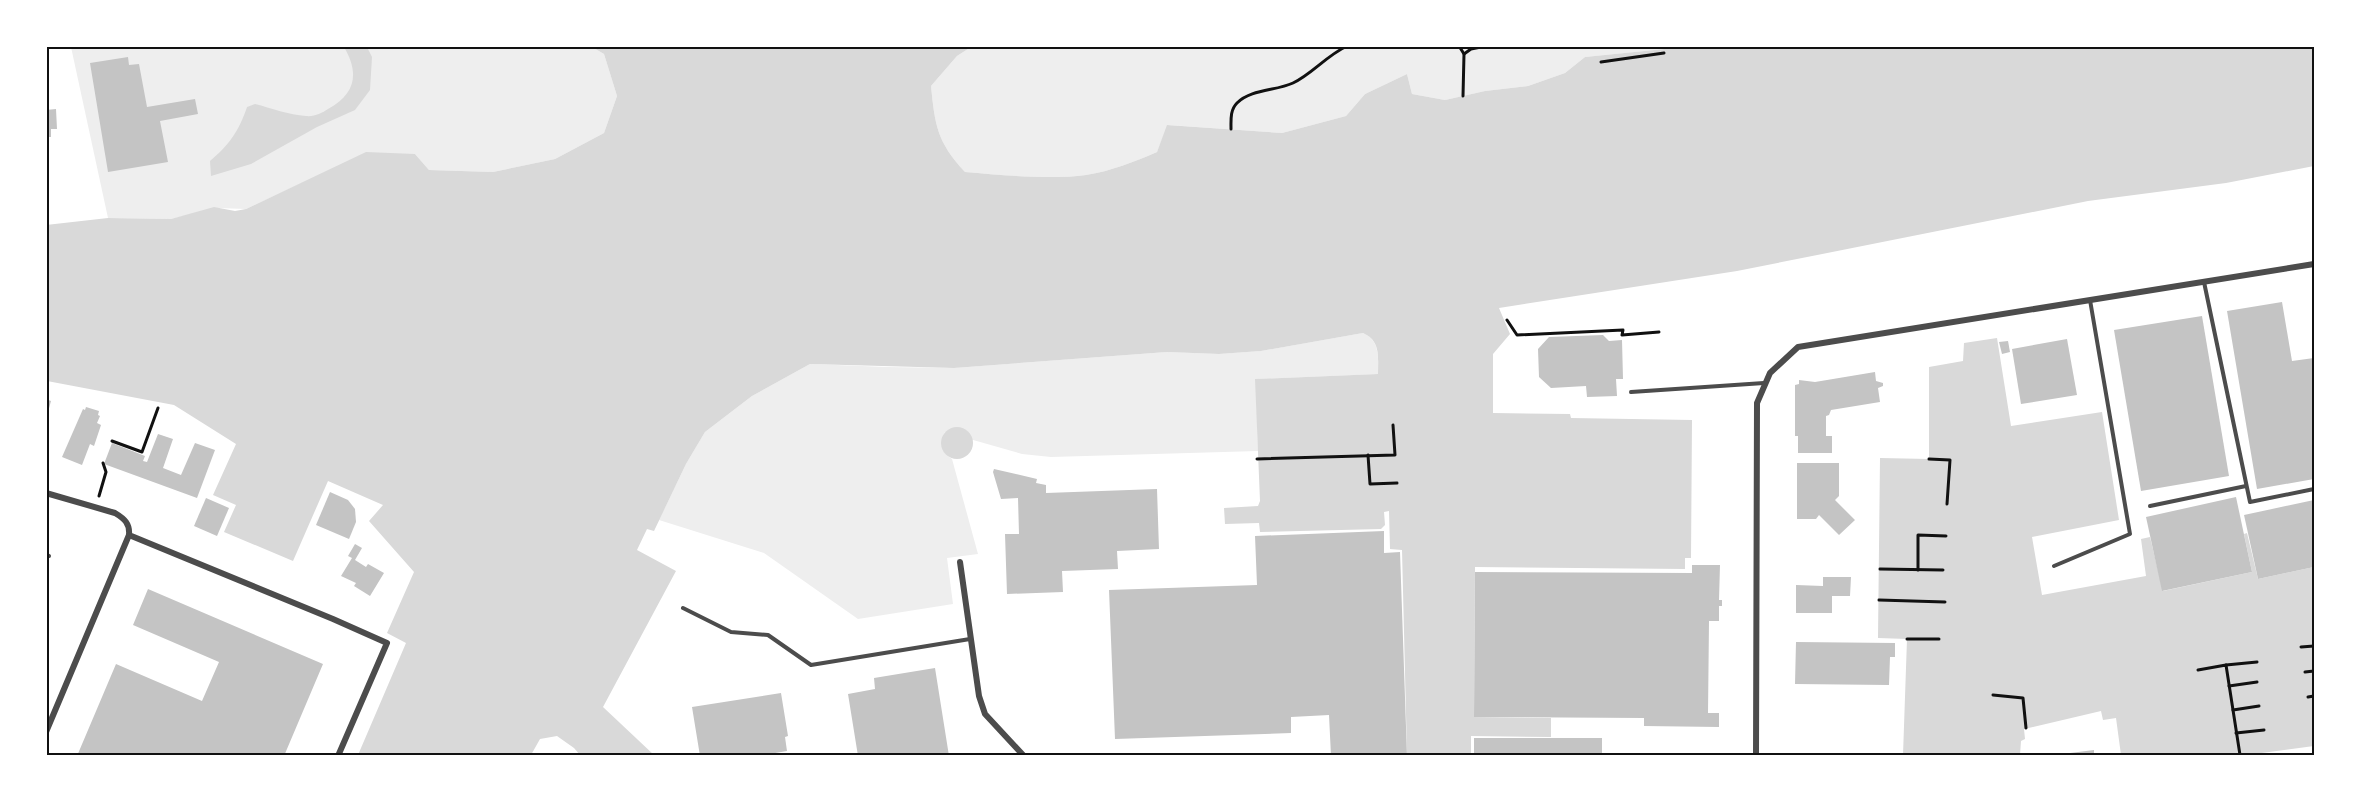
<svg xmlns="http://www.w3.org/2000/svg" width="2361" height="802" viewBox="0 0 2361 802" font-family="Merriweather,serif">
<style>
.green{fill:#eee}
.water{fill:#d9d9d9}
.building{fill:#c4c4c4}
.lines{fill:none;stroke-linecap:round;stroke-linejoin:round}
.path{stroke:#111;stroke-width:3}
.service{stroke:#4c4c4c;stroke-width:4}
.minor{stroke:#4c4c4c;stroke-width:6}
.neatline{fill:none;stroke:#111;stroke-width:2}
</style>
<rect width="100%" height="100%" fill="#fff"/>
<!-- green -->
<g class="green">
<path d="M71,47H592L604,54L617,96L604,133L555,159L493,172L429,170L415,154L302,183L246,209L217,208L171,219L108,218Z"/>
<path d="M971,47H1684L1585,57L1565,73L1528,86L1485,91L1445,100L1412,94L1407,74L1365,94L1346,116L1282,133L1168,125L1157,152C1134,162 1111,171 1086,175C1049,180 1003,175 965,172C937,142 935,125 931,86L957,56Z"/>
<path d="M1363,333C1381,341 1377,357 1379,374L1256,379L1258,451L1051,457L1022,454L945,432C938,444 942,452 952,459L978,554L947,558L953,604L858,619L764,553L659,520L686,464L705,432L752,396L810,364L887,367L954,368L1167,352L1219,354L1261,351Z"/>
</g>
<!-- water -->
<g class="water">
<path d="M344,47H367L372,57L370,90L355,110L317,127L251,164L211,176L210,161C229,145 239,131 247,107L255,104C271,108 289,115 306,116C314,117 322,113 328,109C355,94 360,74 344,47Z"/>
<path d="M592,47H971L957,56L931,86C935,125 937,142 965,172C1003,175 1049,180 1086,175C1111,171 1134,162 1157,152L1167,125L1282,133L1346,116L1365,94L1407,74L1412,94L1445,100L1485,91L1528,86L1565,73L1585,57L1684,47H2314V166L2226,183L2088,201L1737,271L1499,308L1510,334L1493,354V413L1570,414L1571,418L1692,420L1691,558H1685V569L1475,567L1474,717L1551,718V737L1471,736V755H1407L1402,550L1390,549L1389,511L1384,512L1385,525L1381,529L1260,532L1259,523L1225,524L1224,508L1258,506L1260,501L1255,379L1378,374C1378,357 1381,341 1363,333L1261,351L1219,354L1167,352L954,368L810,364L752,396L705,432L686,464L654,531L647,529L637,550L676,571L603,707L654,755H580L574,748L557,736L540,739L531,755H358L406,643L387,633L414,572L369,521L383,505L328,481L293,561L224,532L236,505L213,495L236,444L174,405L47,381L46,225L108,218L171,219L214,207L235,211L246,209L366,152L415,154L429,170L493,172L555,159L604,133L617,96L604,54Z"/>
<path d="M1997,338L2011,426L2102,412L2119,520L2032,537L2042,595L2146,576L2141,539L2150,537L2163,591L2252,572L2244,534L2247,533L2258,579L2314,567V746L2239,756L2121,755L2116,718L2103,720L2101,711L2024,729L2025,739L2021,741L2020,755H1903L1907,639L1878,638L1880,458L1929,459V367L1963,361L1964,343Z"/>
<circle cx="957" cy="443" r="16"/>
</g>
<!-- building -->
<g class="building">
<path d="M128,57L129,65L139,64L147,107L195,99L198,114L160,121L168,162L108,172L90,63Z"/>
<path d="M56,109L57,129H51V137H46V110Z"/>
<path d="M2282,302L2292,361L2314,358V479L2257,489L2227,311Z"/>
<path d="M2202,316L2229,476L2141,491L2114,330Z"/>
<path d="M1603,335L1609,341L1622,340L1623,379H1616L1617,396L1587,397L1586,386L1551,388L1539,377L1538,349L1549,337Z"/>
<path d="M2067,339L2077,395L2021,404L2012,349Z"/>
<path d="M2008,341L2010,352L2002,354L1999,342Z"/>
<path d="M1875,372L1876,381L1883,383V386L1878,388L1880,402L1831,410L1829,415L1826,416V436H1832V453H1798V436H1795V385L1799,384V380L1815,382Z"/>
<path d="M46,399L51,401L47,416H46Z"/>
<path d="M86,407L99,411L98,415L100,416L97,423L101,425L94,446L90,444L82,465L62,457L83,409L85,410Z"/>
<path d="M158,434L173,439L163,468L181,475L195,443L215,450L197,498L104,464L112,443L145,456L143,461L147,462Z"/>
<path d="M1797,463H1839V496L1835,500L1855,520L1839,535L1819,515L1816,519H1797Z"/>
<path d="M994,469L1037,479L1036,483L1046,485V493L1157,489L1159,549L1117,551L1118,569L1062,571L1063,592L1007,594L1005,534H1019L1018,498L1001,499L993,472Z"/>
<path d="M330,492L348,500L355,509L356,522L349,539L316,525Z"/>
<path d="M2236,497L2252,572L2162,591L2146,517Z"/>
<path d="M206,498L229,508L217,536L194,526Z"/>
<path d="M2314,500V567L2258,579L2244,515Z"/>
<path d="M1384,531V553L1400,552L1407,756H1331L1329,715L1291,717V733L1115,739L1109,590L1257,585L1255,536Z"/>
<path d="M355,544L362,548L355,560L366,567L368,564L384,573L370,596L354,586L356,583L341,576L352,558L348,556Z"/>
<path d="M1692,565H1720L1719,600H1722V606H1719V621H1709L1708,713H1719V727L1644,726V718L1474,717L1475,572L1692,573Z"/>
<path d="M1823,577H1851L1850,596H1832V613H1796V585L1823,586Z"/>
<path d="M148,589L323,664L284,756H77L116,664L202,701L219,662L133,625Z"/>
<path d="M1796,642L1895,643V657H1890L1889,685L1795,684Z"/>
<path d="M935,668L949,756H858L848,694L875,689L874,678Z"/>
<path d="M781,693L788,736L785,737L787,751L757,756H700L692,707Z"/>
<rect x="1474" y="738" width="128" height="18"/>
<path d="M2094,750V756H2062V754Z"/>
<rect x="1796" y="753" width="36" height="3"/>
</g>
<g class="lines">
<!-- path -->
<g class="path">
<path d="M1459,46L1464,54L1463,96"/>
<path d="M1464,54L1471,49L1486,46"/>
<path d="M1601,62L1664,53"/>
<path d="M1231,129C1231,120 1230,110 1237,103C1251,89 1276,91 1293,83C1312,74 1326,56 1347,46"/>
<path d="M1507,320L1517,335L1623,330L1622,335L1659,332"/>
<path d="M112,441L142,452L158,408"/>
<path d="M1368,455L1370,484L1397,483"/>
<path d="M1257,459L1395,455L1393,425"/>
<path d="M1929,459L1950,460L1947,504"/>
<path d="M99,496L106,472L103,463"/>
<path d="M1880,569L1943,570"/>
<path d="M1918,570V535L1946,536"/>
<path d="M1879,600L1945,602"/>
<path d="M1907,639H1939"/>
<path d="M2301,647L2314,646"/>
<path d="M2226,665L2257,662"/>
<path d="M2198,670L2226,665L2240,755"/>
<path d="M2305,672L2314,671"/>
<path d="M2229,686L2257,682"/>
<path d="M1993,695L2023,698L2026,728"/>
<path d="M2308,697L2314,696"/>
<path d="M2233,710L2259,706"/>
<path d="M2236,733L2264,730"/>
</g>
<!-- service -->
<g class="service">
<path d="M2204,282L2250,502L2314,489"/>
<path d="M1631,392L1764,383"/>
<path d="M2150,506L2246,486"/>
<path d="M46,555L49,556"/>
<path d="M2054,566L2130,534L2090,300"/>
<path d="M683,608L731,632L768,635L811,665L970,639"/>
</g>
<!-- minor -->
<g class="minor">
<path d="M46,493L115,513C125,519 130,524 129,535L333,619L387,643L338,756"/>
<path d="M960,562L979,696L985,714L1024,756"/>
<path d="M46,732L129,535"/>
<path d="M1756,756L1757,403L1770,373L1798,347L2314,264"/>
</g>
</g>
<!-- border -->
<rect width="2361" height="802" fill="none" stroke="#ffffff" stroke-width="96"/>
<rect x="48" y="48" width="2265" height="706" class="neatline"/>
</svg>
